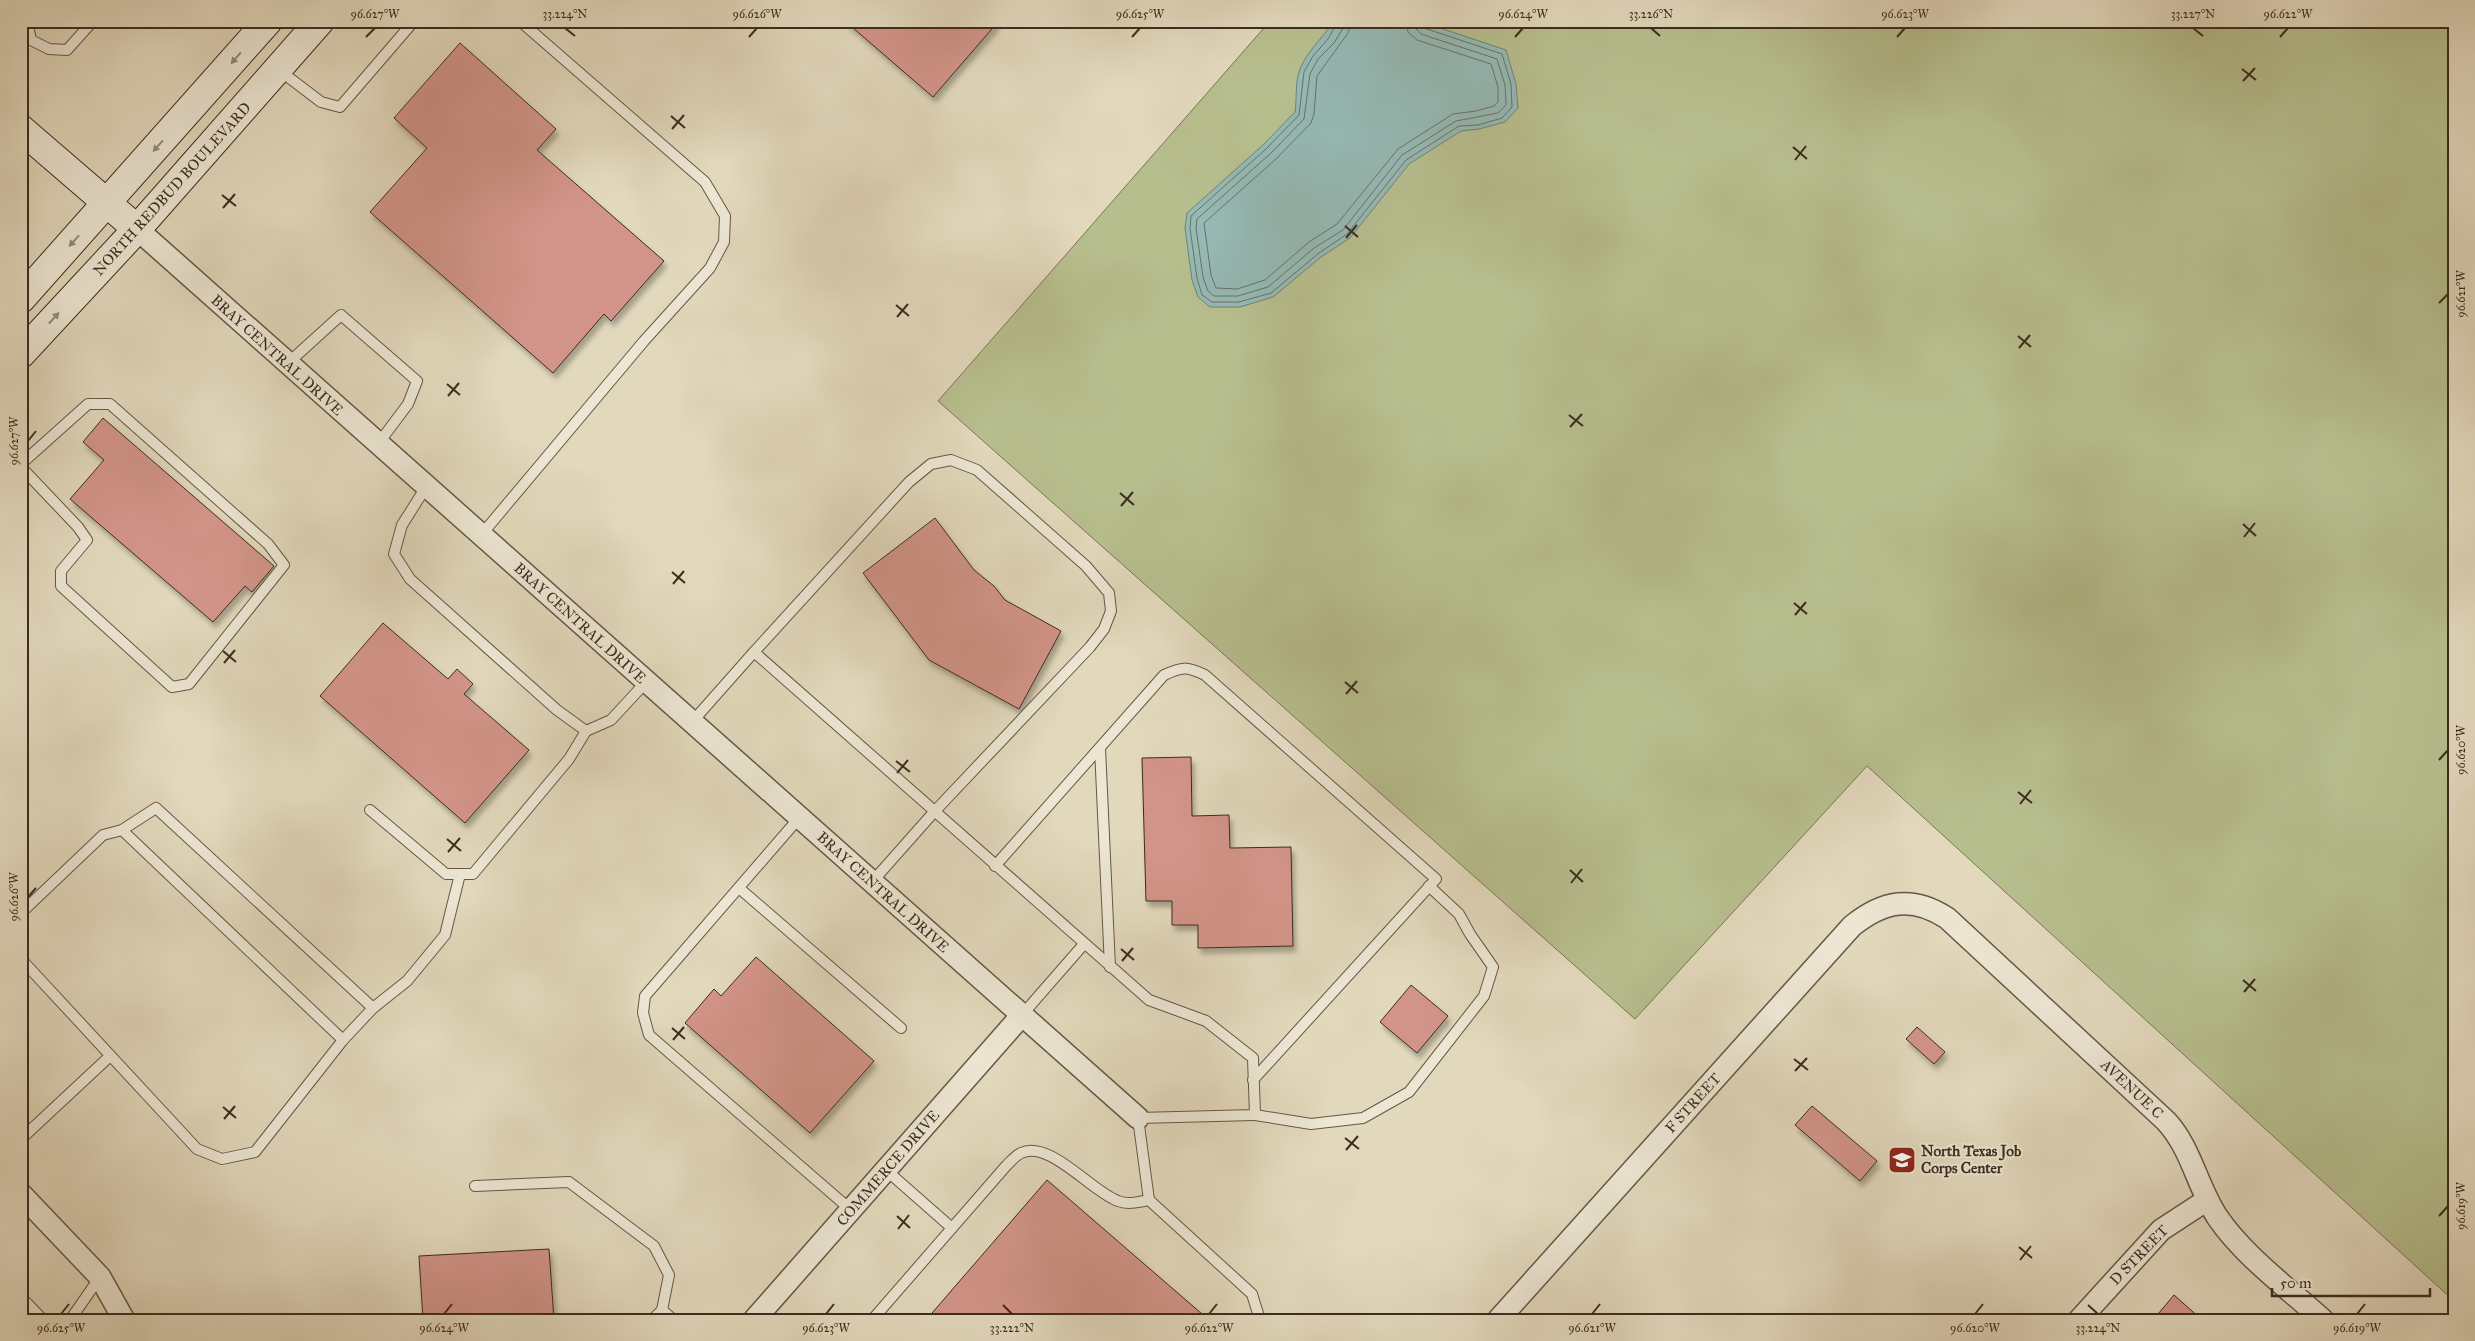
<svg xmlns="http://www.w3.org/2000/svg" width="2475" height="1341" viewBox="0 0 2475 1341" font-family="'IM FELL Great Primer',serif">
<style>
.green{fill:#b7be8e;stroke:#7a7556}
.water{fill:#95b9b4;stroke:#718178}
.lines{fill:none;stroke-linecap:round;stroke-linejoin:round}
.shore{stroke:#687268;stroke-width:1}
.building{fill:#d29488;stroke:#3c2c1d;filter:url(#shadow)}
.lane-casing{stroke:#665745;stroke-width:12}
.street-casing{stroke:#665745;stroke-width:24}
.secondary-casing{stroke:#3c2c1d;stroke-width:30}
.lane{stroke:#ece6d3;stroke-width:10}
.street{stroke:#ece6d3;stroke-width:21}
.secondary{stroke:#ece6d3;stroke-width:28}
.oneway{fill:#948978}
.ticks{fill:none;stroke:#3c2c1d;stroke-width:2}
.labels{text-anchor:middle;stroke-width:4;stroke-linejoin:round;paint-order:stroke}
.street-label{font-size:15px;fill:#3c2c1d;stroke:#ece6d3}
.poi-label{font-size:15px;font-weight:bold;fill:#3c2c1d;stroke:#ece6d3;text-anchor:start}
.neatline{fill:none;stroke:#3c2c1d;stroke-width:2}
.ticks-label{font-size:12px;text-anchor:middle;fill:#3c2c1d}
</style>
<defs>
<filter id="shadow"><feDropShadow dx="3" dy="5.5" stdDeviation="2.5" flood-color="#0004"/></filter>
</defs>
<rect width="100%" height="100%" fill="#e2d8bc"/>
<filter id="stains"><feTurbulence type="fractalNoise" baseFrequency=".004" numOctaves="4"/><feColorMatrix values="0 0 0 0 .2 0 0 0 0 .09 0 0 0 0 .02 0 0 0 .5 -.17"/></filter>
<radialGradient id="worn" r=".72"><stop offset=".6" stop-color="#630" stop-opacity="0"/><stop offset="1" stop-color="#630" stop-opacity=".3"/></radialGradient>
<!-- green -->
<path class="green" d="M1270,21H2454V1301L1867,766L1635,1019L938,401Z"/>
<!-- water -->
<path class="water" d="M1334,21H1419L1506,50L1516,84L1518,108L1505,122L1479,129L1461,131L1409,164L1350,238L1321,257L1273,297L1240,307H1210L1198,297L1192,280L1185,228L1187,213L1263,145L1295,112C1297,99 1295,81 1300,69C1307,51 1323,38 1334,21Z"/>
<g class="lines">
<!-- shore -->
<g class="shore">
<path d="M1338,21L1328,39L1313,56L1304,72L1299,115L1266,149L1191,216L1190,228L1197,278L1202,295L1212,302H1239L1271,293L1319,253L1347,234L1406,160L1459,126L1478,125L1502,118L1512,107L1511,84L1502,54L1424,28L1420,21"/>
<path d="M1344,21L1343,28L1334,43L1318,59L1310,74L1304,119L1271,153L1197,219L1196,228L1203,277L1208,291L1214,296H1238L1268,287L1314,248L1343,230L1402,155L1456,121L1498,113L1506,105L1505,85L1497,59L1421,34L1416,29L1414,21"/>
<path d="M1352,21L1348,33L1317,76L1314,114L1311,123L1276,159L1204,223L1211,275L1216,288L1237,289L1265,280L1309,242L1337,224L1398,149L1453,114L1476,111L1494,106L1498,102V87L1491,64L1417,40L1408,32L1406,21"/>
</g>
</g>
<!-- building -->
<g class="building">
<path d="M845,21H995L997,23L933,97Z"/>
<path d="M460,43L556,129L537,150L664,261L611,321L604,314L553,373L370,212L427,148L394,118Z"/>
<path d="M103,418L274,566L252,592L245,586L213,622L70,499L104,460L83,442Z"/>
<path d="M935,518L974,570L994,586L1005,600L1061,631L1019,709L929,660L863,573Z"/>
<path d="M383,623L448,679L457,669L473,684L464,694L529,750L465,823L320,696Z"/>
<path d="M1191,757L1192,816L1229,815L1230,848L1291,847L1293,946L1198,948V925H1172V901H1146L1142,758Z"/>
<path d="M756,957L874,1061L810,1133L685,1023L714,989L721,996Z"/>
<path d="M1411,985L1448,1016L1417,1053L1380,1022Z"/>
<path d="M1917,1027L1945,1052L1934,1064L1906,1039Z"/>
<path d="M1812,1106L1877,1161L1860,1181L1795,1125Z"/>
<path d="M1047,1180L1209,1320H926Z"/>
<path d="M549,1249L554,1320H423L419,1256Z"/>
<path d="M2174,1295L2202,1320H2153Z"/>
</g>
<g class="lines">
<defs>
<g id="lane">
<path d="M27,21L31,40L49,49L67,50L93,21"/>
<path d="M279,70L321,102L340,107L414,21"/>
<path d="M287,364L341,315L417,381L408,404L378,444"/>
<path d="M21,464L88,404H110L268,544L284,565L189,684L172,687L61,586V571L87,540L78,527L21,467"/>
<path d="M426,487L402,525L394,554L410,579L557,710L586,731L611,720L646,682"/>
<path d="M482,534L644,341L710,268L724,242L725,216L705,182L520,21"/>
<path d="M754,652L909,482L931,464L951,460L977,470L1086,566L1109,593L1111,611L1104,629L1090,647L934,812L872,882"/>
<path d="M692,722L754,652L1149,1000L1206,1021L1253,1058L1255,1115L1138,1118L1149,1200C1139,1202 1128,1205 1118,1201C1092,1192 1049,1139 1021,1153C1015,1156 1010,1162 1006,1166L872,1320"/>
<path d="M1100,748L1110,967"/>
<path d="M370,810L446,874H473L569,759L586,731"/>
<path d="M799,818L645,996L643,1013L649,1035L851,1210"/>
<path d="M122,830L156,808L373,1008L343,1040"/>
<path d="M995,866L1164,675C1182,667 1186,666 1205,675L1436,879L1253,1080"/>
<path d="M739,888L901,1028"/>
<path d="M21,913L103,835L122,830L343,1040L255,1152L222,1159L197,1149L21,959"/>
<path d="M373,1008L407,981L445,935L460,874"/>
<path d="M1022,1015L1084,944"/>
<path d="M1255,1115L1311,1124L1363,1118L1409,1092L1484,996L1493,967L1470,934L1459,914L1429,886"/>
<path d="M21,1139L109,1057"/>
<path d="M886,1170L952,1228"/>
<path d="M475,1186L569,1182L654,1246L669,1275L662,1310L674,1320"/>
<path d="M1149,1200L1252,1294L1260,1320"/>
<path d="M21,1297L43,1320"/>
<path d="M70,1320L100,1277"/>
<path d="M652,1320L662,1310"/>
</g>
<g id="street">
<path d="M137,229L1138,1118"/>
<path d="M21,1194L100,1277L124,1320"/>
<path d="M754,1320L1022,1015"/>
<path d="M1498,1320L1852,926C1883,901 1912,895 1947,918L2166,1121C2192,1149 2197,1187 2218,1218C2244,1256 2289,1289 2323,1320"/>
<path d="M2079,1320L2161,1230L2207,1200"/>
</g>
<g id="secondary">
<path d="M21,129L137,229"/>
<path d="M21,299L268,21"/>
<path d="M21,354L137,229L320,21"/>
</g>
</defs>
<!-- lane casing -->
<use href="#lane" class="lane-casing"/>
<!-- street casing -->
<use href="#street" class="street-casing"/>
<!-- secondary casing -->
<use href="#secondary" class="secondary-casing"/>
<!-- lane -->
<use href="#lane" class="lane"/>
<!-- street -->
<use href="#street" class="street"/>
<!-- secondary -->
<use href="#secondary" class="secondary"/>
</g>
<!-- one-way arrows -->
<defs><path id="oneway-solid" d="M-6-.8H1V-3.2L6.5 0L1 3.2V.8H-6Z" transform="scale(1.25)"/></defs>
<g class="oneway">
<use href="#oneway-solid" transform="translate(236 58) rotate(131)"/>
<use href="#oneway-solid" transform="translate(158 146) rotate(132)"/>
<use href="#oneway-solid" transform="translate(74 241) rotate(132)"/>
<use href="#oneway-solid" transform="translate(54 318) rotate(-47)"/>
</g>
<!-- ticks -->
<path class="ticks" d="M565,28L575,36M1651,28L1660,36M2193,28L2203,36M366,37L375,28M749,37L757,28M1132,37L1140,28M1515,37L1523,28M1897,37L1905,28M2280,37L2288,28M2242,69L2256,80M2243,81L2255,68M671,116L685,128M672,129L684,115M1793,147L1807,159M1795,160L1806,146M222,195L236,206M223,208L235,194M1345,226L1358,237M1346,238L1357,225M2439,303L2448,294M896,305L909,316M897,317L908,304M2018,336L2031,347M2019,348L2030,335M447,384L460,395M448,396L459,383M1569,415L1583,426M1570,427L1582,414M28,441L36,431M1120,493L1134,505M1121,506L1133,492M2243,524L2256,536M2244,537L2255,523M672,572L685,583M673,584L684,571M1794,603L1807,614M1795,615L1806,602M223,651L236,662M224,663L235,650M1345,682L1358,693M1346,694L1357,681M2439,760L2448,750M896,761L910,772M897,773L908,760M2018,792L2032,803M2020,804L2031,790M447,839L461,851M448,852L460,838M1570,870L1583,882M1571,883L1582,869M28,897L36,888M1121,949L1134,960M1122,961L1133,948M2243,980L2256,991M2244,992L2255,979M672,1028L685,1039M673,1040L684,1027M1794,1059L1808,1070M1795,1071L1807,1058M223,1107L236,1118M224,1119L235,1106M1345,1138L1359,1149M1346,1150L1358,1136M897,1216L910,1228M2439,1216L2448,1206M898,1229L909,1215M2019,1247L2032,1258M2020,1260L2031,1246M1003,1305L1012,1314M2088,1305L2098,1314M61,1314L69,1304M444,1314L452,1304M826,1314L834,1304M1209,1314L1217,1304M1592,1314L1600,1304M1975,1314L1983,1304M2357,1314L2365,1304"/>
<!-- icons -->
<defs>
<symbol id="school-square" viewBox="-11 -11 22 22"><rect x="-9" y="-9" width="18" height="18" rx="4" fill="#8f2418" stroke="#ece6d3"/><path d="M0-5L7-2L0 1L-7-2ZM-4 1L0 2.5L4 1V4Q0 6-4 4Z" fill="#fff"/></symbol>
</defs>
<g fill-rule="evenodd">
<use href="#school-square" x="1886" y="1144" width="32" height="32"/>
</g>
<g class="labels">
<!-- street labels -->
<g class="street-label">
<text transform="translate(172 189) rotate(-48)" y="5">NORTH REDBUD BOULEVARD</text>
<text transform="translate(277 355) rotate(42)" y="5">BRAY CENTRAL DRIVE</text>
<text transform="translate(580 623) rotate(42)" y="5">BRAY CENTRAL DRIVE</text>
<text transform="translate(883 892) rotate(42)" y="5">BRAY CENTRAL DRIVE</text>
<text transform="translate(2132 1089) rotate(43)" y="5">AVENUE C</text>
<text transform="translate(1693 1103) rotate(-48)" y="5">F STREET</text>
<text transform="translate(888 1168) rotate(-49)" y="5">COMMERCE DRIVE</text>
<text transform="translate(2139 1255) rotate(-46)" y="5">D STREET</text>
</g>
<!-- poi labels -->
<g class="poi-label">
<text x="1921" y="1156">North Texas Job<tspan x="1921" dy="17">Corps Center</tspan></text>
</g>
</g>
<!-- margin -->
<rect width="2475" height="1341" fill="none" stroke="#e2d8bc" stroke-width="55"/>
<!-- scale -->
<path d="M2272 1288v8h158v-8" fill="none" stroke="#3c2c1d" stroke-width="2.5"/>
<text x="2280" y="1288" font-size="15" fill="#3c2c1d" stroke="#ece6d3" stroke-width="4" paint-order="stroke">50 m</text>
<rect x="28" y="28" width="2420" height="1286" class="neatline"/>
<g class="ticks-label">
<text x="375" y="18">96.627°W</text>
<text x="565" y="18">33.224°N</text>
<text x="757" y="18">96.626°W</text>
<text x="1140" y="18">96.625°W</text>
<text x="1523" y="18">96.624°W</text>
<text x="1651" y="18">33.226°N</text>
<text x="1905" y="18">96.623°W</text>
<text x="2193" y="18">33.227°N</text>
<text x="2288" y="18">96.622°W</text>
<text transform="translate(2461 294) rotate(-90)" y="4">96.621°W</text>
<text transform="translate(14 441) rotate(-90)" y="4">96.627°W</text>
<text transform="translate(2461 750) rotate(-90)" y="4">96.620°W</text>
<text transform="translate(14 897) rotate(-90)" y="4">96.626°W</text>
<text transform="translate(2461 1206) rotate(-90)" y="4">96.619°W</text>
<text x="61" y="1332">96.625°W</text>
<text x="444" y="1332">96.624°W</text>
<text x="826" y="1332">96.623°W</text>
<text x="1012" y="1332">33.222°N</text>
<text x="1209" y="1332">96.622°W</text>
<text x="1592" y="1332">96.621°W</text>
<text x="1975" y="1332">96.620°W</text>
<text x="2098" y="1332">33.224°N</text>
<text x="2357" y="1332">96.619°W</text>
</g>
<rect width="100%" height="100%" filter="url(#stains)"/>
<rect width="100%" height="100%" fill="url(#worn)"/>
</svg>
